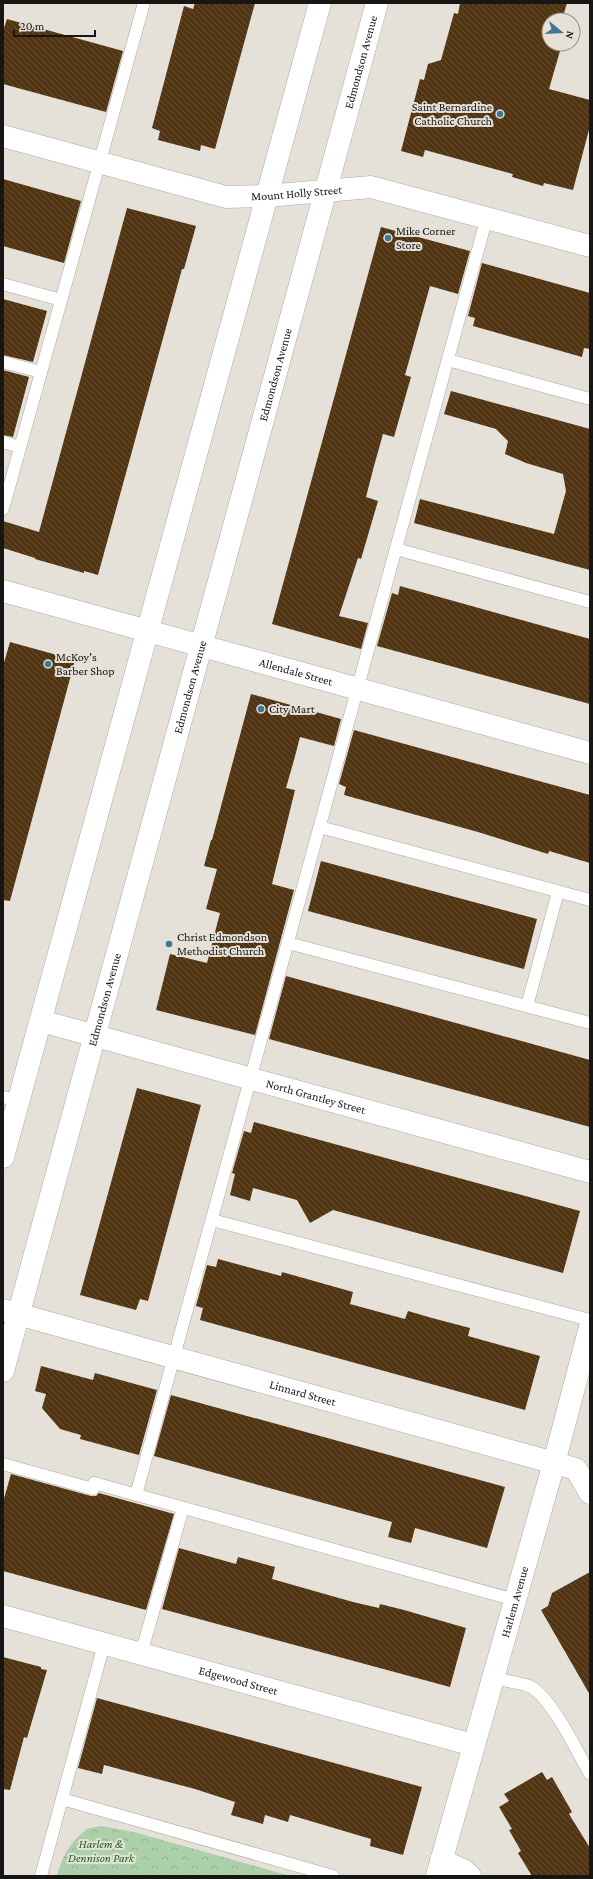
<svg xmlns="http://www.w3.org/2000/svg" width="593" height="1879" viewBox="0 0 593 1879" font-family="'Crimson Pro',serif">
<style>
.park{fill:url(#park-crowns)}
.building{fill:url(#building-back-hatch)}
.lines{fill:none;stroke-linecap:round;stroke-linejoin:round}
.service-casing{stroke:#ada9a1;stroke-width:13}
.minor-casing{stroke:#ada9a1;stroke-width:23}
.primary-casing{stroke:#ada9a1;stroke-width:23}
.service{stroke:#fff;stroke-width:12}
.minor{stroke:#fff;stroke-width:22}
.primary{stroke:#fff;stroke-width:22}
.poi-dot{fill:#3d7890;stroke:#e5e1d9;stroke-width:1.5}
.labels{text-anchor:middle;stroke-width:4;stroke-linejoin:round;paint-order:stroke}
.street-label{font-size:12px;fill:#181614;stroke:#e5e1d9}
.poi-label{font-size:12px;fill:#181614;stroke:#e5e1d9;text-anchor:start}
.park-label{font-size:12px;font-style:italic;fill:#186514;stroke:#e5e1d9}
</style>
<defs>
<pattern id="park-crowns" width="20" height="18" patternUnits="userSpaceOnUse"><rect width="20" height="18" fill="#acd0a9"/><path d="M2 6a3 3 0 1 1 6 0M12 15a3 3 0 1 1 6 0" fill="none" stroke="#93b291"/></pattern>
<pattern id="building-back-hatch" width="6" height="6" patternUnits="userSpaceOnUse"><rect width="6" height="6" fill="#513412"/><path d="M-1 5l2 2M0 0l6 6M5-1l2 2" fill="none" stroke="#664f33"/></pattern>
</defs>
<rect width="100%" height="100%" fill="#e5e1d9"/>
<!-- park -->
<path class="park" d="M101,1826L134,1832L291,1876H57C61,1859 71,1840 86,1830C90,1827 97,1827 101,1826Z"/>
<!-- building -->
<g class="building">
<path d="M195,3H255L215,149L201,145L200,151L158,140L160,131L152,128L184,6L193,9Z"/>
<path d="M460,3H567L562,20H549V44H562L549,89L590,100V126L573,190L544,183L543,186L512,177L513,174L425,150L423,157L401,151L420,79L424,80L428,64L441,60L454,13L458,14Z"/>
<path d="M7,19L123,51L106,112L3,84V31Z"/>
<path d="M3,179L81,201L64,263L3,246Z"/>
<path d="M127,208L196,226L184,269H182L98,575L84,571V573L35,559V558L3,548V521L39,532Z"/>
<path d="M381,227L470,251L458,294L430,286L405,375L411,377L394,437L383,434L374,466L366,497L378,501L361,559L358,558L339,616L368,623L361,649L272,624Z"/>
<path d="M482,263L590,293V349L584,348L582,357L473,326L475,318L468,316Z"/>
<path d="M3,299L47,311L33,362L3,355Z"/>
<path d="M3,370L29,377L13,437L3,435Z"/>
<path d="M451,391L590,429V570L414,523L420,499L554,534L566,491L563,474L526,463L505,454L508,441L496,429L444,414Z"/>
<path d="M400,586L590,639V704L377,646L392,593L398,595Z"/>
<path d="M10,642L75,660L10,901L3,900V666Z"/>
<path d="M251,694L341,719L334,746L300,737L294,760L286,788L295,790L272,884L294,890L255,1035L156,1010L170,954L207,963L220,913L206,909L217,869L204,866L211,840H212Z"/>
<path d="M354,730L590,795V863L549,851L548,854L478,832L344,795L346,787L339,784Z"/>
<path d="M321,861L537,919L524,969L308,911Z"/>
<path d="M286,976L590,1060V1127L269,1039Z"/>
<path d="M137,1088L201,1105L148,1301L140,1299L136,1310L80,1295Z"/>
<path d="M254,1122L580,1211L563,1273L333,1210L310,1223L297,1200L253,1188L250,1201L230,1195L235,1174L232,1173L244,1131L251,1133Z"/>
<path d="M218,1259L281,1276L282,1272L353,1292L350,1304L405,1319L408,1311L432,1318L470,1328L468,1336L540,1356L525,1410L200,1320L203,1308L196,1306L207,1265L216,1267Z"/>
<path d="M41,1366L93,1380L95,1373L157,1390L139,1455L80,1439L81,1435L60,1429L42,1408L46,1394L35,1391Z"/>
<path d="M171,1395L505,1487L487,1548L415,1528L411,1543L388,1537L392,1522L154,1456Z"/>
<path d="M11,1474L91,1496H96L99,1493L174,1514L146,1610L3,1571V1502Z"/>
<path d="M179,1548L236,1564L238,1557L275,1567L272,1579L353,1602L379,1608L380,1604L404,1610L466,1628L450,1687L162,1609Z"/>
<path d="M590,1572V1695L541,1610L548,1606L552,1593Z"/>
<path d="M3,1657L41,1667V1669L47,1670L27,1738L24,1737L10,1790L3,1789Z"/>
<path d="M97,1698L422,1787L403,1855L370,1846L371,1839L290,1815L288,1822L265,1815L263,1824L231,1815L235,1802L195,1789L104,1765L102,1774L78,1768Z"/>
<path d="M542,1772L547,1780L552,1777L572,1812L569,1814L590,1848V1876H532L518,1853L521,1851L509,1830L512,1829L499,1807L509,1801L504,1794Z"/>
</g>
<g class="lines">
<defs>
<g id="service">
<path d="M3,284L61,300"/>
<path d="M448,360L590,399"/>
<path d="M3,362L41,372"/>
<path d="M3,442L20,447"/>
<path d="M3,509L144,3"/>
<path d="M396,549L590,602"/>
<path d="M320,827L590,900"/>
<path d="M288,943L590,1023"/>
<path d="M527,1006L558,892"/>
<path d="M3,1097L18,1101"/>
<path d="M212,1220L590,1320"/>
<path d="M3,1464L93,1489L94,1483L515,1600"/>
<path d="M136,1495L487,217"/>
<path d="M141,1654L183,1508"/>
<path d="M493,1678C504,1681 518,1682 529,1686C552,1697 577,1752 590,1774"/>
<path d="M62,1799L333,1876"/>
<path d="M41,1876L104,1644"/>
</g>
<g id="minor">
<path id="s1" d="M3,136L226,197L266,196L371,187L590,246"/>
<path id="s2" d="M3,591L590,753"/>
<path id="s3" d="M41,1021L590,1172"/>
<path id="s4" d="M3,1310L576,1469L590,1493"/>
<path id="s5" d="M3,1616L473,1745"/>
<path d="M441,1860L465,1871L470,1876"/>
<path id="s6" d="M437,1876L554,1463L590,1327"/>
</g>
<g id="primary">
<path d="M3,1157L320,3"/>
<path id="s7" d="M3,1371L377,3"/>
</g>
</defs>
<!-- service casing -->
<use href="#service" class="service-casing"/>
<!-- minor casing -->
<use href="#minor" class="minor-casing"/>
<!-- primary casing -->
<use href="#primary" class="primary-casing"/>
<!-- service -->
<use href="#service" class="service"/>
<!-- minor -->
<use href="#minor" class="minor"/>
<!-- primary -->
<use href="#primary" class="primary"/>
</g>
<!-- markers -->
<g class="poi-dot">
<circle cx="500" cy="114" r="4"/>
<circle cx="388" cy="238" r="4"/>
<circle cx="48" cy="664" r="4"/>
<circle cx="261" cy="709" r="4"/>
<circle cx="169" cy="944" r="4"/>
</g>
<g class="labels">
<!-- street labels -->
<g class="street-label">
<text dy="4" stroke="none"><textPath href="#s7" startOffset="1357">Edmondson Avenue</textPath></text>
<text dy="4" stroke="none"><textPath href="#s1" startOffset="302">Mount Holly Street</textPath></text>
<text dy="4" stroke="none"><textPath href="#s7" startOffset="1033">Edmondson Avenue</textPath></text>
<text dy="4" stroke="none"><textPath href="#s2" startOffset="304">Allendale Street</textPath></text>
<text dy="4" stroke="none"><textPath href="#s7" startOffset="709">Edmondson Avenue</textPath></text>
<text dy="4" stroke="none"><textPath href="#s7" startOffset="385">Edmondson Avenue</textPath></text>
<text dy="4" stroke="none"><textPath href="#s3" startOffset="285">North Grantley Street</textPath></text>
<text dy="4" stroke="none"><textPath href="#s4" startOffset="311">Linnard Street</textPath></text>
<text dy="4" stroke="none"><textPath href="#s6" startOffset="285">Harlem Avenue</textPath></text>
<text dy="4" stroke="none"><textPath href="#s5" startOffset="244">Edgewood Street</textPath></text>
</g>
<!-- poi labels -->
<g class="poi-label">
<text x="492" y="111" text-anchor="end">Saint Bernardine<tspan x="492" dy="14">Catholic Church</tspan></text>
<text x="396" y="235">Mike Corner<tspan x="396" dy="14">Store</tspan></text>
<text x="56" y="661">McKoy's<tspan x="56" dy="14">Barber Shop</tspan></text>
<text x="269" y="713">City Mart</text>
<text x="177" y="941">Christ Edmondson<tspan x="177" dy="14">Methodist Church</tspan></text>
</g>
<!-- park labels -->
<g class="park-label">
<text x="101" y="1848">Harlem &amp;<tspan x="101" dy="14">Dennison Park</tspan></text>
</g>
</g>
<!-- border -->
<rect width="593" height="1879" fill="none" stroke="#181614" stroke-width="8"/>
<!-- north arrow -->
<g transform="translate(561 32) rotate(108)"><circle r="19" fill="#e5e1d9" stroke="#93908a"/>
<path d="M0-3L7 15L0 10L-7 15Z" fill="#3d7890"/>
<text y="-6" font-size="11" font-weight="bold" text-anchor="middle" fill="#181614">N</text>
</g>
<!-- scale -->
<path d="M14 30v6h81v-6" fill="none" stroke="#181614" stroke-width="2"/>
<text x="20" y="30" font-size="12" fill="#181614" stroke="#e5e1d9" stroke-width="3" paint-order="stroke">20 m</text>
</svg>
